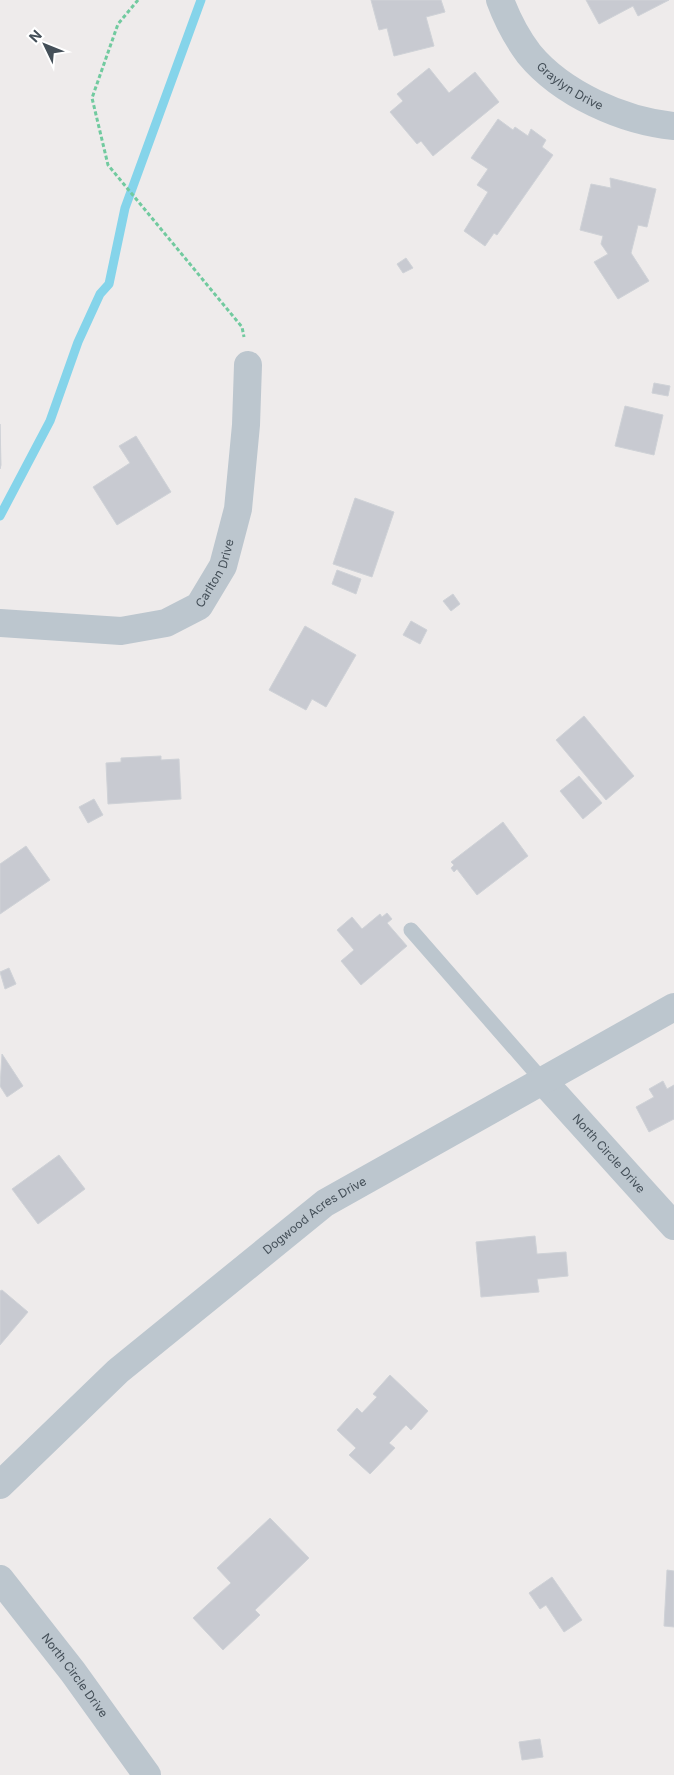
<svg xmlns="http://www.w3.org/2000/svg" width="674" height="1775" viewBox="0 0 674 1775" font-family="Inter,sans-serif">
<style>
.lines{fill:none;stroke-linecap:round;stroke-linejoin:round}
.stream{stroke:#85d4ea;stroke-width:9}
.building{fill:#c8cad1;stroke:#cfd2d7}
.path{stroke:#71ca9f;stroke-width:3;stroke-dasharray:4 2.5;stroke-linecap:butt}
.service{stroke:#bcc6ce;stroke-width:15}
.minor{stroke:#bcc6ce;stroke-width:28}
.labels{text-anchor:middle;stroke-width:4;stroke-linejoin:round;paint-order:stroke}
.street-label{font-size:12px;fill:#444f58;stroke:#fff}
</style>
<rect width="100%" height="100%" fill="#eeebeb"/>
<g class="lines">
<!-- stream -->
<path class="stream" d="M0,516L50,421L78,342L100,294L109,284L125,208L201,0"/>
</g>
<!-- building -->
<g class="building">
<path d="M371,0H441L445,12L426,17L434,46L394,56L387,28L379,30Z"/>
<path d="M586,0H669L638,16L633,6L599,24Z"/>
<path d="M429,68L449,93L475,72L499,102L433,156L421,141L417,144L390,112L403,101L397,94Z"/>
<path d="M498,119L513,130L515,127L528,136L531,129L546,140L542,147L553,155L497,235L494,233L485,246L464,231L488,192L477,185L488,169L471,158Z"/>
<path d="M610,178L656,189L647,227L638,225L631,253L649,281L618,299L594,262L608,254L601,244L603,236L580,230L591,184L611,188Z"/>
<path d="M406,258L413,268L403,273L397,264Z"/>
<path d="M654,383L670,386L668,396L652,393Z"/>
<path d="M625,406L663,415L654,455L615,446Z"/>
<path d="M0,424L1,465L0,469Z"/>
<path d="M136,436L171,492L117,525L93,487L130,463L119,446Z"/>
<path d="M355,498L394,512L372,577L333,564Z"/>
<path d="M337,570L361,579L356,594L332,584Z"/>
<path d="M453,594L460,604L451,611L443,601Z"/>
<path d="M411,621L427,630L420,644L403,635Z"/>
<path d="M305,626L356,655L326,707L312,699L306,710L269,690Z"/>
<path d="M584,716L634,776L606,800L556,740Z"/>
<path d="M161,756V760L179,759L181,799L108,804L106,763L121,762V758Z"/>
<path d="M579,776L602,803L583,819L560,791Z"/>
<path d="M94,799L103,815L88,823L79,807Z"/>
<path d="M503,822L528,856L477,895L457,869L454,872L451,868L454,865L451,862Z"/>
<path d="M26,846L50,880L0,914V864Z"/>
<path d="M387,913L392,919L387,923L407,946L361,985L341,961L354,950L337,930L352,917L362,929L380,914L382,917Z"/>
<path d="M9,968L16,984L5,989L0,972Z"/>
<path d="M2,1054L23,1086L7,1097L0,1086Z"/>
<path d="M663,1081L667,1089L674,1085V1119L649,1132L636,1107L654,1097L649,1089Z"/>
<path d="M59,1155L85,1189L38,1224L12,1189Z"/>
<path d="M535,1236L537,1254L566,1252L568,1276L537,1279L539,1292L481,1297L476,1242Z"/>
<path d="M2,1290L28,1312L0,1345V1291Z"/>
<path d="M390,1375L428,1411L411,1430L406,1425L389,1443L395,1448L370,1474L349,1455L356,1448L337,1430L357,1408L362,1413L377,1397L373,1394Z"/>
<path d="M270,1518L309,1558L255,1610L260,1615L223,1650L193,1618L231,1583L217,1568Z"/>
<path d="M667,1570L674,1571V1627L664,1626Z"/>
<path d="M552,1577L582,1620L564,1632L546,1605L540,1609L529,1593Z"/>
<path d="M540,1739L543,1757L522,1760L519,1742Z"/>
</g>
<g class="lines">
<!-- path -->
<path class="path" d="M138,0L118,24L92,98L108,165L242,327L244,337"/>
<!-- service -->
<path class="service" d="M411,930L543,1081"/>
<!-- minor -->
<g class="minor">
<path id="s1" d="M500,0C507,19 517,38 529,54C562,94 623,121 674,126"/>
<path id="s2" d="M0,623L121,631L166,623L199,606L223,566L238,509L246,425L248,365"/>
<path id="s3" d="M543,1081L674,1226"/>
<path id="s4" d="M0,1485L118,1371L325,1203L674,1007"/>
<path id="s5" d="M0,1579L73,1672L147,1775"/>
</g>
</g>
<g class="labels">
<!-- street labels -->
<g class="street-label">
<text dy="4" stroke="none"><textPath href="#s1" startOffset="114">Graylyn Drive</textPath></text>
<text dy="4" stroke="none"><textPath href="#s2" startOffset="241">Carlton Drive</textPath></text>
<text dy="4" stroke="none"><textPath href="#s3" startOffset="98">North Circle Drive</textPath></text>
<text dy="4" stroke="none"><textPath href="#s4" startOffset="415">Dogwood Acres Drive</textPath></text>
<text dy="4" stroke="none"><textPath href="#s5" startOffset="122">North Circle Drive</textPath></text>
</g>
</g>
<!-- north arrow -->
<g transform="translate(45 45) rotate(313)" stroke="#ffffff" stroke-width="4" paint-order="stroke">
<path d="M0-4L9 19L0 12L-9 19Z" fill="#444f58"/>
<text y="-8" font-size="14" font-weight="bold" text-anchor="middle" fill="#444f58">N</text>
</g>
</svg>
